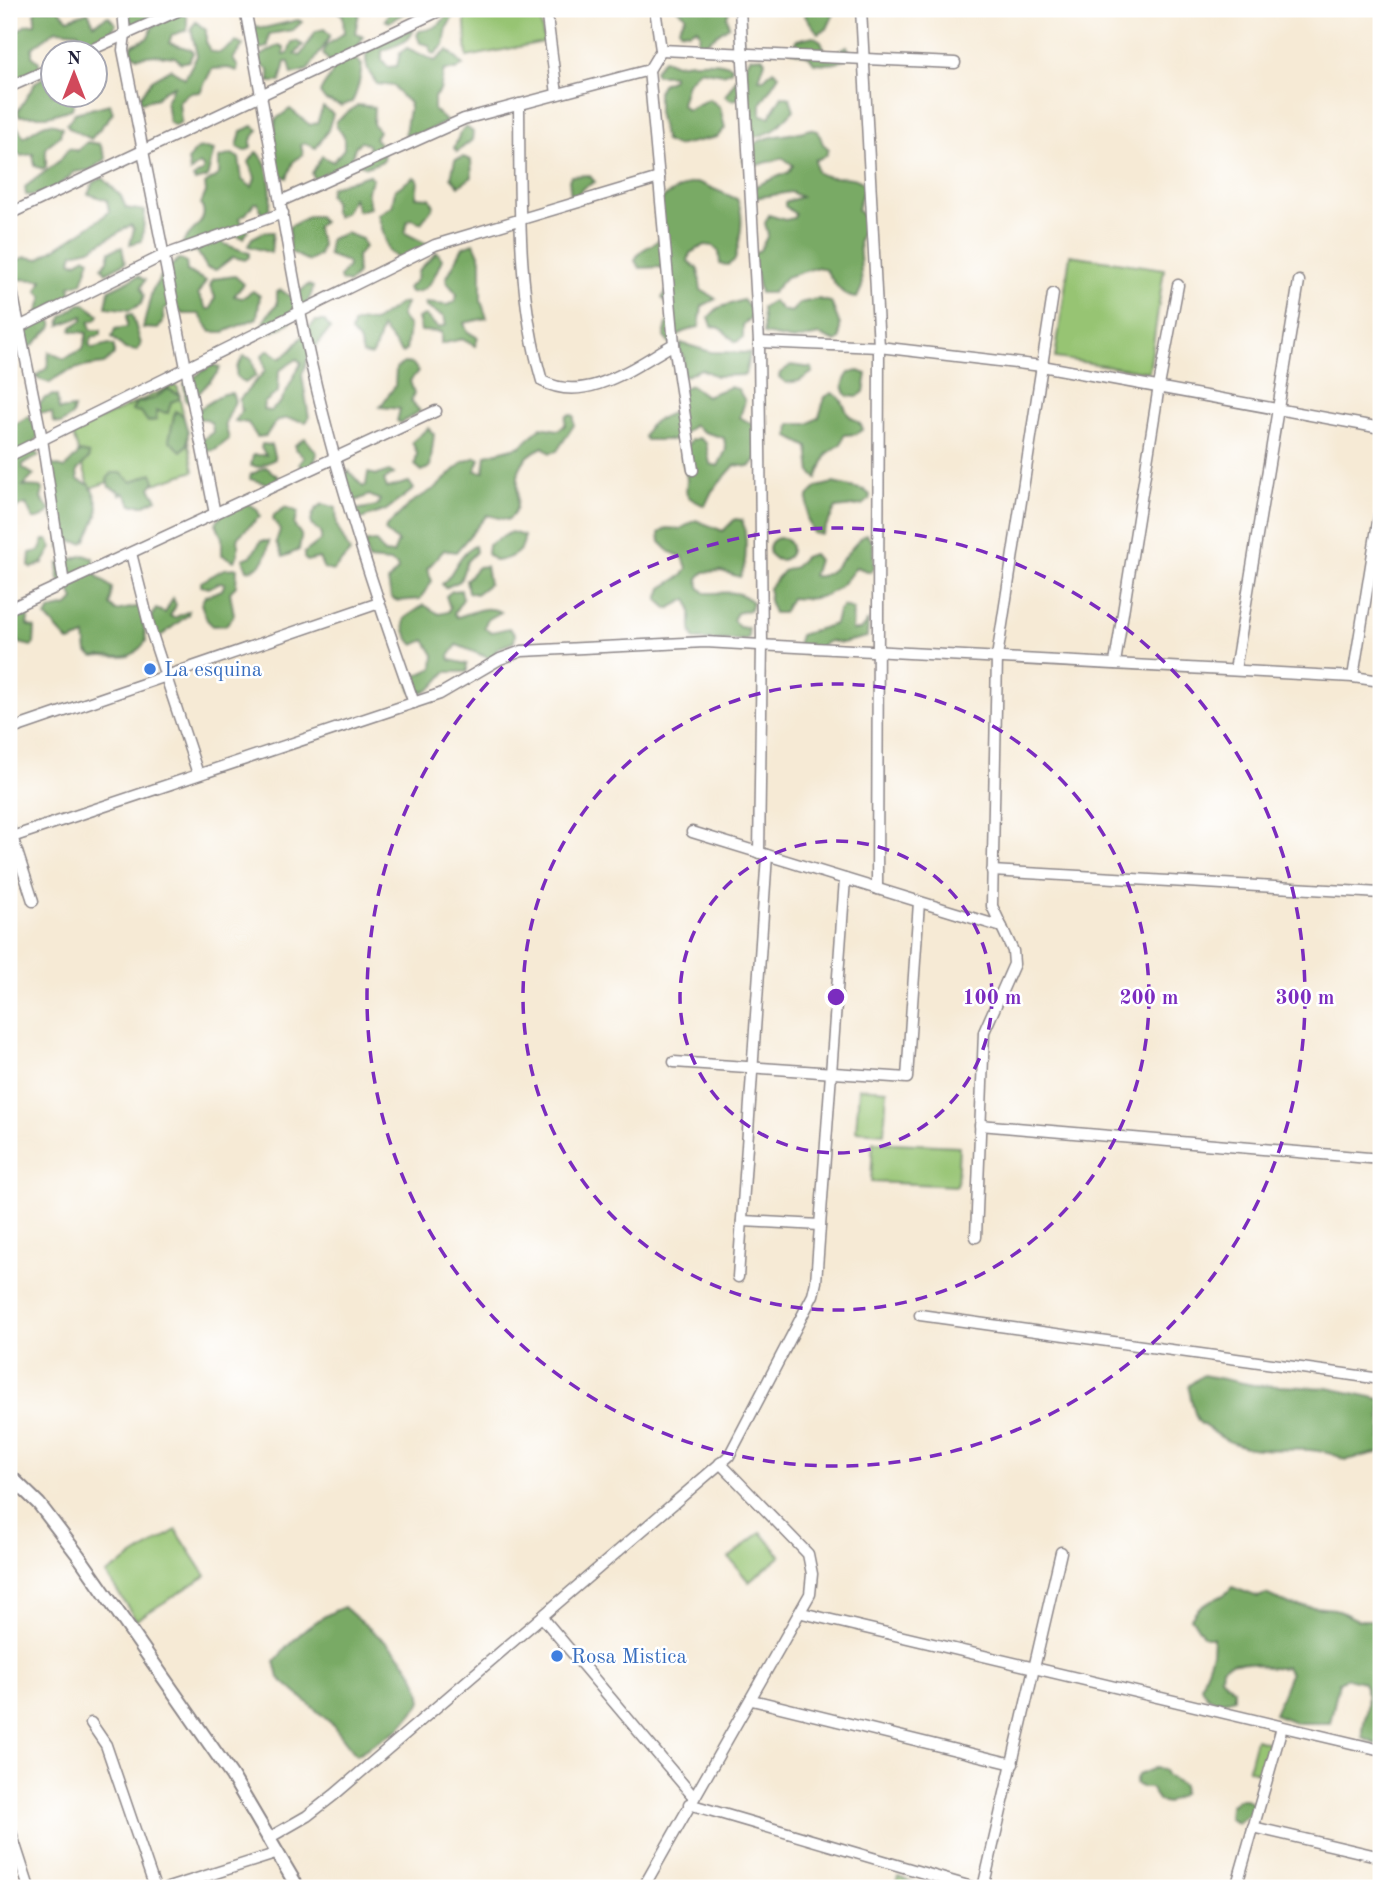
<svg xmlns="http://www.w3.org/2000/svg" width="1390" height="1897" viewBox="0 0 1390 1897" font-family="'Old Standard TT',serif">
<style>
.green{fill:#97c473;stroke:#5c7357;stroke-width:2}
.forest{fill:#79aa65;stroke:#4e6650;stroke-width:2;fill-rule:evenodd}
.lines{fill:none;stroke-linecap:round;stroke-linejoin:round}
.minor-casing{stroke:#8c8688;stroke-width:13}
.tertiary-casing{stroke:#8c8688;stroke-width:16}
.minor{stroke:#fff;stroke-width:10}
.tertiary{stroke:#fff;stroke-width:12}
.ring{fill:none;stroke:#7b2cbf;stroke-width:3.5;stroke-dasharray:12 9}
.shop-dot{fill:#3f7fe0;stroke:#fff;stroke-width:2.5}
.labels{text-anchor:middle;stroke-width:5;stroke-linejoin:round;paint-order:stroke}
.shop-label{font-size:21px;fill:#366cbe;stroke:#fff;text-anchor:start}
.centre{fill:#7b2cbf;stroke:#fff;stroke-width:3.5}
.ring-label{font-size:21px;text-anchor:middle;font-weight:bold;fill:#7b2cbf;stroke:#fff;stroke-width:5;stroke-linejoin:round;paint-order:stroke}
</style>
<rect width="100%" height="100%" fill="#fff"/>
<filter id="ink" filterUnits="userSpaceOnUse"><feTurbulence type="fractalNoise" baseFrequency=".0143" numOctaves="2"/><feDisplacementMap in="SourceGraphic" scale="14" xChannelSelector="R" yChannelSelector="G"/><feConvolveMatrix kernelMatrix="1 2 1 2 8 2 1 2 1" color-interpolation-filters="sRGB"/></filter>
<filter id="wash" filterUnits="userSpaceOnUse"><feTurbulence type="fractalNoise" baseFrequency=".00686" numOctaves="4" result="noise"/><feDisplacementMap in="SourceGraphic" scale="28" xChannelSelector="R" yChannelSelector="G"/><feGaussianBlur stdDeviation="1.57" result="paint"/><feColorMatrix in="noise" values="0 0 0 0 0 0 0 0 0 0 0 0 0 0 0 0 0 1.4 0 .05"/><feComposite in="paint" operator="in"/></filter>
<g filter="url(#wash)">
<rect width="100%" height="100%" fill="#f6ead5"/>
<!-- green -->
<g class="green">
<path d="M464,9H539L544,42L467,57Z"/>
<path d="M1070,255L1164,269L1149,372L1055,358Z"/>
<path d="M174,385L178,388L194,471L120,495L114,480L90,488L72,432Z"/>
<path d="M859,1088L887,1090L884,1133L856,1131Z"/>
<path d="M873,1142L959,1146L957,1186L871,1182Z"/>
<path d="M176,1530L206,1576L136,1620L106,1574Z"/>
<path d="M761,1532L781,1556L749,1582L729,1558Z"/>
<path d="M1256,1739L1269,1743L1261,1773L1248,1769Z"/>
<path d="M898,1877L929,1888H894Z"/>
</g>
<!-- forest -->
<g class="forest">
<path d="M35,9H58L68,19L88,12L94,24L108,16L116,24L109,35L84,50L77,46L81,38L78,32L56,30L32,48V56L39,62V75L9,79V38L26,25L35,24Z"/>
<path d="M120,9H169L153,21L134,26Z"/>
<path d="M337,9H353L359,13L355,33L363,37L353,56L362,65C361,75 357,94 352,102L341,106L325,100L320,93C326,75 343,76 323,54L326,46L344,33L343,16Z"/>
<path d="M391,9H428L419,13L406,12L389,22L385,20Z"/>
<path d="M445,9H458L447,27L444,45L435,54L431,53L429,45L420,43L417,35L419,31C432,29 443,26 447,12Z"/>
<path d="M678,9H730L727,17L729,26L701,46L697,43L700,35L697,28L689,32L680,31L679,27L686,16Z"/>
<path d="M807,9H836L827,29L818,33L805,16Z"/>
<path d="M180,12L187,17V30L172,35L169,43L190,49L193,53L189,61L181,63L175,57L155,55L138,57L131,53L132,45L148,38L153,26Z"/>
<path d="M298,20L302,22L293,30L269,34L268,47L256,50L252,28L255,26L264,28Z"/>
<path d="M196,22L206,30V43L210,51L219,53L237,42L243,45L233,59L238,67L237,71L228,68L212,69L200,92L189,93L179,101L181,122L175,126L169,122L166,101L174,86L163,91L157,98L141,102L139,98L152,80L171,69L185,78L197,56L191,28Z"/>
<path d="M414,28C410,45 395,44 382,51V60L388,67L397,66L400,53L407,48L435,61L448,50L463,65L456,70H444L440,91L434,97V110L447,122L411,138L405,133L410,103L401,96L394,86L377,84C368,72 364,65 367,49Z"/>
<path d="M324,29L330,35L328,40L308,70L292,74L289,62H285L280,82H269V70L259,64L261,56L279,45L284,47V55L288,54L292,42L296,41L303,45L295,54L300,56L316,31Z"/>
<path d="M813,36L821,41L826,53H835L847,46L850,53C841,66 829,64 814,63L809,56L792,51L796,40Z"/>
<path d="M751,57H762L765,61L759,79H764L773,70L779,75L761,103V115L769,117L782,96L790,98L794,110L773,131L757,137L749,134L743,98L731,100L725,96Z"/>
<path d="M664,59L676,64C688,62 722,59 732,67L731,71L723,74L699,70L687,83L681,104L687,110L709,99L720,107L725,128L717,137L676,146L665,141L658,112V92L662,84L673,79V75H656L654,71Z"/>
<path d="M52,72V94L76,95L72,109L48,116H19L18,111L36,82Z"/>
<path d="M110,104L113,113L91,139L69,128L67,124L75,113Z"/>
<path d="M358,105L374,107L373,124L379,131L375,138L384,148L383,161L367,167L357,163V159L370,153L368,145L361,141L355,147L350,164L315,181L312,173L322,156L333,162L344,149V136L336,126V121Z"/>
<path d="M323,107L333,114L328,130L316,148L305,143L301,145L303,154L293,162L287,178L279,175C276,160 273,133 276,119L290,109L310,125L317,123Z"/>
<path d="M13,121L24,137C37,130 45,117 62,127L60,136C41,150 47,145 46,166L43,169L35,166L33,154L21,156L15,151V142L9,136V122Z"/>
<path d="M253,126L258,130L251,140V148L244,151L237,147L241,131Z"/>
<path d="M466,127L473,132L472,140L457,152L454,148L460,133Z"/>
<path d="M810,129L818,131L823,144L829,149L826,156L815,160L817,172C832,183 853,171 865,185L857,209L868,221L859,240L862,287L857,298C842,298 833,281 826,270L818,267L786,277L772,293H760L752,255L760,250L768,235L765,223L769,215L785,220L794,218L795,214L785,206V202L801,197L791,192L754,198L753,187L789,172L793,165L783,158L754,166L743,160C754,130 785,139 810,129Z"/>
<path d="M87,142L100,144L106,159L90,170L74,172C62,185 44,197 26,195L25,187L59,161L69,148L77,151Z"/>
<path d="M206,148L214,150L207,178L195,181L193,178L203,171V167L199,164L190,172L188,160L197,149Z"/>
<path d="M256,152C270,159 273,196 269,209L262,215L258,203H254L246,214L239,218L248,231L244,238L232,234L220,236L224,244L249,253V257L245,260L233,257L216,270L207,268L197,251L186,253L180,249C185,230 212,224 201,204L206,192L205,184L219,174V158L232,154L239,158L242,180L252,187L255,178L249,162Z"/>
<path d="M463,157L471,160L472,177L459,186L451,177L455,160Z"/>
<path d="M369,175L373,179L367,191L370,208L358,211L353,198L345,213L337,217L333,210L334,201L329,195L331,187Z"/>
<path d="M589,175L595,182L583,188L575,198L571,197L569,180L571,176Z"/>
<path d="M414,177L418,180L416,197L430,198L434,206L421,223L412,219L408,220L405,233L429,245L400,259L389,252L378,215L392,206L395,190Z"/>
<path d="M103,178L121,196L126,208L145,211L142,241L130,244L134,229L131,225L90,249L73,253L71,261L75,263L86,257L90,259L82,283L70,286L72,299L55,303L42,314L38,312L43,297L37,291L42,280L13,279L11,276L18,260L26,257L39,259C63,243 87,230 109,212L107,200L88,194L94,182Z"/>
<path d="M691,183H700L737,199C746,217 739,242 735,260L728,265L720,264L719,252L713,246L705,245L690,253L688,261L698,269L701,290L716,299L702,306L699,327L683,332L669,343L664,337L671,306L662,298L674,281L661,267L640,268L635,261C639,246 654,248 662,236C656,199 654,200 691,183Z"/>
<path d="M309,216H318L323,222L316,228L322,245L319,255L308,261L289,251V227Z"/>
<path d="M264,232H273L271,253L248,246L252,238Z"/>
<path d="M346,233L362,239L365,247L357,256V274L349,283L341,281L340,277L348,266L347,262L328,255L330,239Z"/>
<path d="M474,243L481,259V301L487,318L464,323L467,331L478,338L475,346L462,339L441,344V332L421,331L418,318L425,315L438,328L446,325L444,317L426,307L425,303L447,305L455,302L457,294L446,281L447,277L463,247Z"/>
<path d="M122,247L125,263L106,273L102,267L108,260L110,251Z"/>
<path d="M437,252L442,259C436,273 429,295 410,292L408,288L417,279L418,271Z"/>
<path d="M179,259L186,262L187,271L206,281L198,294L207,309H211L215,297L210,286L213,279L235,276L244,284L234,296L242,298L253,291L260,296L257,318L224,332H211L199,314H183L171,305L164,309L163,322L158,329L143,328L152,291L163,273Z"/>
<path d="M138,276L145,280L141,287L144,296L141,304L130,310L106,307L109,290Z"/>
<path d="M308,285L313,287C311,306 284,332 265,333C261,320 269,313 277,305V292L281,290L292,298Z"/>
<path d="M818,299L831,302L840,325V339L836,342L820,335L793,340L764,334L762,308L773,301L782,310L791,312L800,303Z"/>
<path d="M743,300L751,309L752,317L743,325V338L736,342L720,328L712,326L709,317L718,308Z"/>
<path d="M401,303H406L401,316L409,326L406,351L402,353L382,328L374,353L371,356L363,354L359,341L351,332L353,324L362,321L374,322Z"/>
<path d="M80,304H85L99,315L97,319L89,322L91,330H101V335L92,337L89,345L93,348L109,344L114,346V355L104,364C85,366 64,369 50,383L38,379L36,376L47,368L49,352L64,359L83,349L87,333L71,331L72,327L83,320V316L60,325L62,317Z"/>
<path d="M132,314L141,344L137,351L125,349L112,337L115,329L127,327V315Z"/>
<path d="M46,319L51,320L53,326L32,346L27,347L22,341L26,329Z"/>
<path d="M316,321H325L330,329L309,355L302,375L309,418L306,422C285,418 279,413 266,436L257,437L248,423L235,421L242,410L239,400L265,371L262,355L269,350L280,358C293,353 304,331 316,321ZM297,359L301,363L281,402L271,411L263,410L264,403L278,392L279,371Z"/>
<path d="M681,343L711,352L750,353L745,375L716,376L701,369L686,376L682,373L684,357L679,351Z"/>
<path d="M244,356L252,359L256,376L245,383L236,376L237,367Z"/>
<path d="M404,363L413,364L418,371L410,381L414,393L411,401L420,411L401,423L397,421L400,409L380,407L395,386L396,368Z"/>
<path d="M212,365L220,367L219,371L190,403L186,401L184,384Z"/>
<path d="M791,365L812,368L813,372L799,381L786,383L779,377L780,373Z"/>
<path d="M858,371L867,374L864,392L857,397L848,396C841,388 843,381 849,373Z"/>
<path d="M691,385L706,396L730,387L738,389L745,401L740,417L761,430C768,447 761,454 750,467L735,465L712,491L705,506C675,492 691,495 686,472C684,465 681,463 682,455L691,440L699,438L706,443L710,464L718,466L726,450L724,438L704,432L694,425L676,440H646L644,437C648,420 664,417 676,411L683,388Z"/>
<path d="M168,389L180,395L179,399L171,402L168,413L156,411V420L148,422L141,412L132,411L136,403L153,399Z"/>
<path d="M232,393L235,401L225,424L229,439L215,450L206,451L202,440L213,432L212,424L206,419H197L196,411L223,394Z"/>
<path d="M832,393C843,398 842,403 847,412C851,421 860,419 863,429L856,434L844,435L841,444L827,454L817,478L811,473L808,447L789,437L790,424H808L819,417L825,397Z"/>
<path d="M53,395L57,396L59,410L74,408L72,416L61,424L53,422L52,413H41L36,408L45,398Z"/>
<path d="M175,411L183,415L188,432L187,445L181,451L169,440Z"/>
<path d="M570,414L574,416V425L557,451L550,453L543,447C497,467 533,504 507,520L487,515L456,552L444,550L427,569L432,581L420,599L398,601L391,598L388,581L398,570L397,566L390,562L369,560L364,545L367,542H376L384,553L393,554L398,542L385,531L386,527L412,502L437,487L463,462L476,457L480,459L475,471L484,472L486,455L521,446L541,427L558,430L565,425L566,416Z"/>
<path d="M29,416L39,435L32,446L39,456L23,464V468L34,475L23,486L40,487L43,490L41,499L50,510C47,516 40,520 33,519L26,504L9,511V467L13,461L9,456V428Z"/>
<path d="M428,428L434,434L430,467L422,471L415,465L417,453L412,442Z"/>
<path d="M305,438L317,453L315,461L305,469L299,464L304,457L295,449V445Z"/>
<path d="M262,444L271,445L275,459L259,467L251,466L253,455H266L261,448Z"/>
<path d="M80,452L89,454V458L77,471L78,480L90,485C104,513 98,513 86,540L83,543L70,541L60,548V523L53,518L50,464L65,468Z"/>
<path d="M266,467L281,479L270,485L250,479V475Z"/>
<path d="M349,471L363,487L366,485L368,473L377,475L389,471L394,474L384,480L387,488L409,482L414,489L386,510L358,520L355,510L377,506L380,500L369,495L351,503L343,476Z"/>
<path d="M112,473H121L132,482L152,473L155,481L150,488L157,499L145,505H132L125,494L109,487L107,479Z"/>
<path d="M833,483L864,490L870,495L869,500L862,505L836,508L822,534L813,533L807,518L808,496L817,487Z"/>
<path d="M246,502L257,509L260,516L238,537V554L234,561L222,555V538L216,523L226,508Z"/>
<path d="M323,504L336,508L337,526L350,552L333,571L324,569L319,558L307,561L304,558V553L321,540V532L311,525C311,516 315,508 323,504Z"/>
<path d="M286,507L298,512L294,525C305,540 301,532 299,550L283,557L276,542L280,530L273,519L274,515Z"/>
<path d="M735,519L742,520C747,534 748,564 740,577L721,571L704,572L698,578L699,587L705,593C722,594 739,588 752,602L750,610L737,613L733,620L739,627L748,628L749,637L746,640H695C686,627 696,613 687,599L668,609L658,600L662,588L683,575L687,568L683,557L670,552L660,542L659,533L667,528L680,529L696,520L723,531Z"/>
<path d="M511,532L524,536C525,552 510,559 496,561L487,554L488,545Z"/>
<path d="M866,534L873,543L874,568L870,572L856,567C840,592 822,602 791,598L783,613H774L769,601V588L783,571L795,567L804,557L813,554L818,560L813,576C835,580 848,546 866,534Z"/>
<circle cx="780" cy="549" r="11"/>
<path d="M44,540H48L52,548L43,563L32,568L29,566L30,553L39,551Z"/>
<path d="M261,541H269C267,557 264,568 247,570L243,559L251,556Z"/>
<path d="M475,546L476,552L467,561L460,581L445,588L442,584C455,574 458,552 475,546Z"/>
<path d="M84,555L93,558L96,575L112,588L110,605L116,611L141,606L146,641C126,668 116,652 94,657L87,652L85,636L69,642L46,617L50,610L68,606L74,600L71,592L59,580L58,564Z"/>
<path d="M486,566L489,584L476,594L468,592L466,580L478,567Z"/>
<path d="M237,568L236,586L230,592L234,615L226,625L213,626L207,620L201,604L205,596L222,590L225,583L220,582L209,588L201,586V582L224,569Z"/>
<path d="M461,590L463,599L454,613L457,617C473,613 484,604 501,612L487,620L484,628L492,632L509,628L515,634L514,642L498,648L491,659L457,645L449,656L450,660L467,664V672H446C433,686 432,695 411,691L409,679L433,668L434,655L425,640L414,645C407,639 402,626 405,618L424,605L439,614L448,612L450,608L446,596L452,591Z"/>
<path d="M173,598L176,605L170,616L174,618L189,611L188,615L157,639L151,617L156,609L165,613Z"/>
<path d="M24,606L29,613L27,625L35,628L34,644L31,646L19,643L11,619L13,611Z"/>
<path d="M844,606L853,609L852,630H860L868,621L867,637L842,643L829,641L807,654L795,651L800,635L835,624L838,611Z"/>
<path d="M1203,1375L1253,1385L1328,1388L1381,1399V1452L1346,1460C1298,1436 1257,1466 1212,1431C1208,1428 1202,1425 1199,1422C1193,1414 1191,1395 1188,1386Z"/>
<path d="M1232,1587L1258,1597L1266,1594L1290,1605L1335,1609L1358,1620H1381V1741L1378,1745L1363,1738C1361,1719 1375,1700 1362,1682L1347,1678L1339,1682L1330,1723H1297L1274,1714L1290,1674L1286,1667C1263,1673 1241,1652 1222,1668L1221,1677L1234,1689V1698C1220,1704 1206,1701 1201,1686L1212,1653L1213,1637H1205C1198,1631 1198,1624 1191,1618C1205,1595 1219,1604 1232,1587Z"/>
<path d="M344,1607C373,1634 418,1658 422,1702L400,1728L356,1755L332,1724L279,1678L275,1661C294,1637 315,1618 344,1607Z"/>
<path d="M1155,1768L1163,1769L1167,1776L1183,1785L1182,1794L1167,1803L1159,1801L1150,1788H1142L1135,1783L1138,1775Z"/>
<path d="M1237,1799H1246L1253,1805L1251,1813L1237,1823L1229,1819L1230,1806Z"/>
</g>
</g>
<g filter="url(#ink)">
<g class="lines">
<defs>
<g id="minor">
<path d="M123,9L125,34L123,50L215,514"/>
<path d="M245,9C265,111 281,214 301,317C327,448 369,577 414,703"/>
<path d="M546,9L557,94"/>
<path d="M655,9L661,50L649,70L674,344L693,470"/>
<path d="M740,9L759,342L762,644L759,853"/>
<path d="M861,9L879,347L877,889"/>
<path d="M661,50L955,63"/>
<path d="M86,52L182,9"/>
<path d="M9,87L52,68"/>
<path d="M519,104C520,195 516,292 542,381C587,405 636,365 674,344"/>
<path d="M281,201L464,119L649,70"/>
<path d="M9,214L443,9"/>
<path d="M9,276L42,439L64,584"/>
<path d="M19,327L162,256L283,213"/>
<path d="M759,342L879,347L1042,366L1381,428"/>
<path d="M9,456L435,245L659,178"/>
<path d="M131,553L150,628L198,774"/>
<path d="M9,609L436,411"/>
<path d="M1115,663L1159,386L1178,285"/>
<path d="M1235,670L1299,281"/>
<path d="M1353,677L1381,503"/>
<path d="M9,730L379,603"/>
<path d="M9,827L33,901"/>
<path d="M692,832L1002,927"/>
<path d="M12,837L440,694L500,659L522,651L705,642L1353,677L1381,681"/>
<path d="M992,871L1381,893"/>
<path d="M674,1062L907,1078L919,902"/>
<path d="M980,1125L1381,1159"/>
<path d="M742,1221L820,1225"/>
<path d="M976,1237L984,1032L1014,964L1013,951L992,906L997,657L1053,294"/>
<path d="M738,1277L767,855"/>
<path d="M920,1315L1381,1379"/>
<path d="M802,1613L1381,1750"/>
<path d="M542,1617L693,1796"/>
<path d="M752,1700L1013,1764"/>
<path d="M91,1723L106,1745L155,1888"/>
<path d="M689,1804L975,1888"/>
<path d="M9,1826L29,1888"/>
<path d="M1253,1827L1381,1857"/>
<path d="M267,1839L307,1816L334,1795L729,1456L813,1295L816,1282L845,879"/>
<path d="M168,1888L275,1854"/>
<path d="M643,1888L810,1594L812,1574L808,1554L720,1463"/>
<path d="M983,1888L1061,1552"/>
<path d="M1236,1888L1282,1727"/>
</g>
<path id="tertiary" d="M9,1475L39,1504L78,1555L232,1776L298,1888"/>
</defs>
<!-- minor casing -->
<use href="#minor" class="minor-casing"/>
<!-- tertiary casing -->
<use href="#tertiary" class="tertiary-casing"/>
<!-- minor -->
<use href="#minor" class="minor"/>
<!-- tertiary -->
<use href="#tertiary" class="tertiary"/>
</g>
</g>
<!-- distance rings -->
<g class="ring">
<circle cx="836" cy="997" r="156"/>
<circle cx="836" cy="997" r="313"/>
<circle cx="836" cy="997" r="469"/>
</g>
<!-- markers -->
<g class="shop-dot">
<circle cx="150" cy="669" r="7"/>
<circle cx="557" cy="1656" r="7"/>
</g>
<g class="labels">
<!-- shop labels -->
<g class="shop-label">
<text x="164" y="676">La esquina</text>
<text x="571" y="1663">Rosa Mistica</text>
</g>
</g>
<circle cx="836" cy="997" r="10" class="centre"/>
<g class="ring-label">
<text x="992" y="1004">100 m</text>
<text x="1149" y="1004">200 m</text>
<text x="1305" y="1004">300 m</text>
</g>
<!-- margin -->
<rect width="1390" height="1897" fill="none" stroke="#fff" stroke-width="35"/>
<!-- north arrow -->
<g transform="translate(74 74)"><circle r="33" fill="#ffffff" stroke="#a7a7b1" stroke-width="2"/>
<path d="M0-5L12 26L0 18L-12 26Z" fill="#d1495b"/>
<text y="-10" font-size="19" font-weight="bold" text-anchor="middle" fill="#22223b">N</text>
</g>
</svg>
